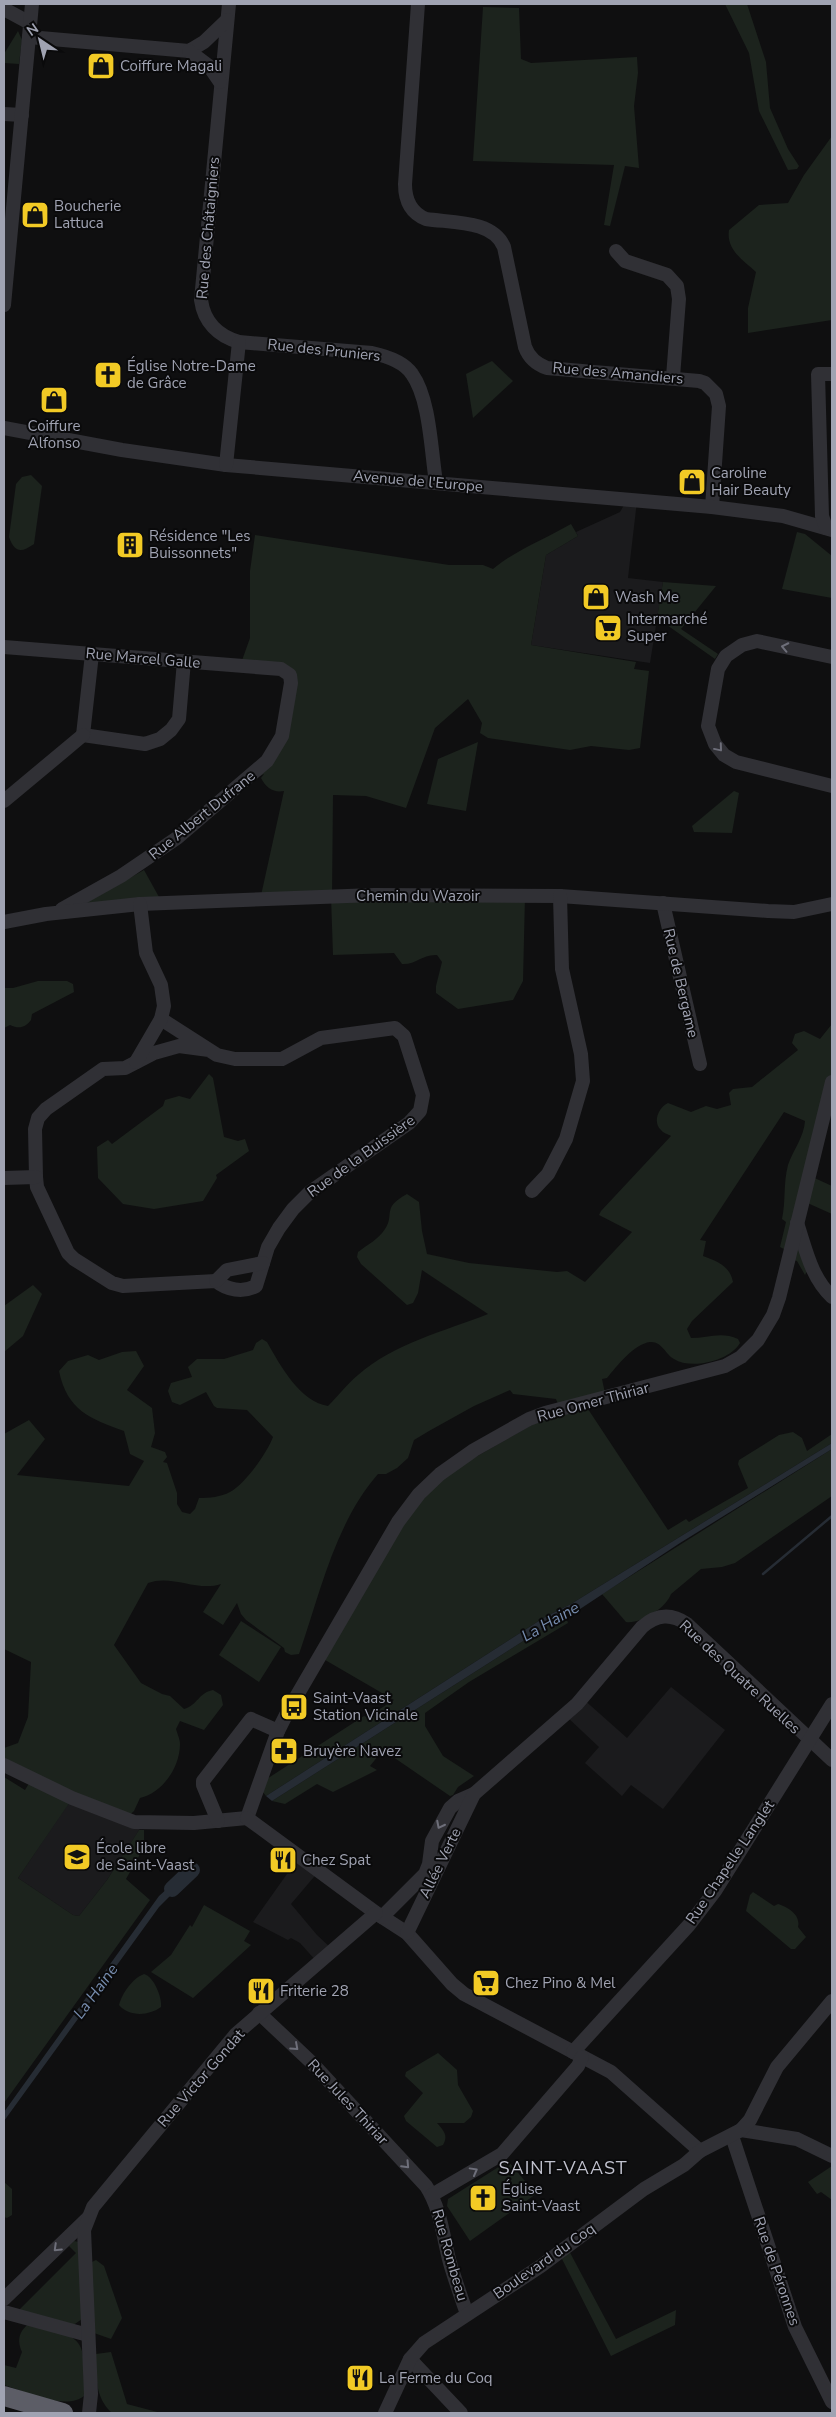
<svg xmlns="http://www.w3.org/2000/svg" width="836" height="2417" viewBox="0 0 836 2417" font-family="'Nunito Sans',sans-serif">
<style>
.built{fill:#1b1b1d}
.green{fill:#1c231d}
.water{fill:#262c34}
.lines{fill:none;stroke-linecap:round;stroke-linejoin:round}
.stream{stroke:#262c34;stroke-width:2.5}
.river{stroke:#262c34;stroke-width:16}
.minor{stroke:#303035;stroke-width:14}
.highway{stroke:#5c5d66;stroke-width:20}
.oneway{stroke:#6e6f7a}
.labels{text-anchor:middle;stroke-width:4;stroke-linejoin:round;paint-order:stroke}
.poi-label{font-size:15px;fill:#a0a3b2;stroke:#0a0a0b;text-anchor:start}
.street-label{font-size:15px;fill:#a0a3b2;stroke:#0a0a0b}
.water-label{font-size:16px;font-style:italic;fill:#768cae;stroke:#0a0a0b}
.quarter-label{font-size:18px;letter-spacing:1px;fill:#c1c2ce;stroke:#0a0a0b}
</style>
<rect width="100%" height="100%" fill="#0f0f10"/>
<!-- built -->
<g class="built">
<path d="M627,500L637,501L628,578L663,582L650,663L531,645L546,555L578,536L576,532L620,512Z"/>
<path d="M671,1687L725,1730L663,1809L631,1785L622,1796L585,1763L599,1747L565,1715L582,1698L627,1738Z"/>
<path d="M72,1798L143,1824L107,1880L79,1916L73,1915L18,1878Z"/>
<path d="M299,1857L319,1871L291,1904L317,1935L333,1950L318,1963L300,1943L291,1938L288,1940L253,1922Z"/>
</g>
<!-- green -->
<g class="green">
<path d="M725,4H747L766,62L770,108L788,149L799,166L797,169L788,170L759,111L749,53Z"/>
<path d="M483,7L519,8L521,59L531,63L637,57L638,73L634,106L639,168L625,166L610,226L604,225L614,165L473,161Z"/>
<path d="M18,31L22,40L19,64L4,63V54Z"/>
<path d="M832,136V320L748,333V308L756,272C743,260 726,250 729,230L759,205L788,203L804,175Z"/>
<path d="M492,361L513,381L473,418L466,374Z"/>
<path d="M31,475L42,486L34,544C21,553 15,553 9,537L16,484L22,477Z"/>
<path d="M571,524L578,536L546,555L531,645L636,662L634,669L649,671L640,748L629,750L591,746L570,750L488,738L480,733L482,723L468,699L435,728L406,808L366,796L333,795L332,897L525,896L523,981L513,1000L458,1009L436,993V986L442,962L437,955C422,954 416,965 402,964L394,953L333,955L331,897L260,900L284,791C274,793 266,788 261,778L264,774L260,776L256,771L274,753L290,675L240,666L250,638V571L255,535L449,565H483L493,569C516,550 545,539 571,524Z"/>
<path d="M797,532L805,534L832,556V598L782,589Z"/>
<path d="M663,582L716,586L681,629L718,654L715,659L657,618Z"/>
<path d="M478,742L466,811L427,804L438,759Z"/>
<path d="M734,791L739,793L732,833L694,832L692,826Z"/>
<path d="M144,870L159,897L87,906V902Z"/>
<path d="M38,981H67L73,984L74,992L32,1014L31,1020C25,1028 19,1029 10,1025L4,1028V988H13Z"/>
<path d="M832,1024V1082L808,1175L832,1186V1214L803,1201L797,1223L810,1265L805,1275L797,1261L788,1259L790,1252L780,1247L786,1222L782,1219C786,1201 783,1184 788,1165C793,1150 804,1137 805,1121L784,1112L700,1240L706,1241L703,1256C717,1261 730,1266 733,1282L692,1321L687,1329L691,1338C707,1338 722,1331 738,1339L740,1343C730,1361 691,1370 674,1359C665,1354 662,1341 650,1342C634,1344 617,1366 607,1378L602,1379L606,1398L584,1403L668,1530L686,1519L689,1522L748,1488L738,1464L739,1460L779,1435L793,1432L802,1438L807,1451L832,1434V1443L571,1604L545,1617L266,1796L258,1786L259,1784L364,1716L367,1717L394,1700L320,1657L428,1484L560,1409L556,1399L513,1394L510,1390L474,1406L429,1431L414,1440L408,1458L397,1468L386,1474H378C335,1523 320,1594 299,1654L291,1655L285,1652L284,1648L246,1620L241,1614L237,1603L223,1625L203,1612L221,1584C197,1592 172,1574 148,1583L114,1645L141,1683L162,1694L170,1696L184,1709C198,1705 198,1693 213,1690L221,1695L223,1705L204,1730L180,1721L176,1729C177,1733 180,1739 180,1744C180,1768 162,1793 140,1798L134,1811L125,1819L72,1799L18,1878L73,1915L79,1916L107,1880L139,1830H144V1847L126,1879L150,1900L4,2103V1777L25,1790L31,1780L4,1765V1748L18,1743L28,1717L31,1662L4,1649V1434L29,1420L45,1439L17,1475L129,1486L144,1461L130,1454L124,1431C90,1419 67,1410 59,1371L68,1361L88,1355L99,1360L122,1352L136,1351L144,1366L127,1390L152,1408L155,1433L151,1447L165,1452L167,1457L163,1462L167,1463L177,1493V1504L182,1512L190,1514L195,1509L199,1498C209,1498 221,1497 230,1492C245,1484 267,1453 273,1437L247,1410L217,1408L214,1406L206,1392L180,1405L172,1402L168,1391L171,1383L192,1377L188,1367L197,1359H224L253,1350L256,1343L262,1339L267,1342C280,1365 300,1402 328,1406C338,1396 347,1384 358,1375C393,1344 445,1331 488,1314L422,1270L418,1293L413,1303L407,1305L361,1264L357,1257L358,1252C367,1245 379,1239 385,1229C395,1214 381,1208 407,1194L419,1202L422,1231L427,1254L469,1263L557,1272L567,1271L585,1282L632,1232L599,1215L601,1211L671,1136C668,1134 663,1133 661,1130C652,1122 659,1107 668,1103L691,1112L706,1106L717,1109L731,1105L729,1093L733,1089L752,1087L798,1050L792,1043L795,1034L804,1031L820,1039Z"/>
<path d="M209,1074L213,1078L224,1137L238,1141L245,1139L249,1151L216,1175L217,1178L203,1201L154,1209L123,1204L98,1178L97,1147L108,1140L112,1144L163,1106L165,1100L179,1096L190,1099Z"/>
<path d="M33,1285L42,1294L23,1336L4,1352V1306Z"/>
<path d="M832,1449V1496L735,1563L722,1567L701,1569L671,1594C666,1608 641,1624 626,1622L602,1594Z"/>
<path d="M566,1617L568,1623L469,1682L425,1713V1726L443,1756L474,1776L458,1787L453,1795L450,1796L383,1750L370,1766L377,1770L333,1792L317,1784L285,1804L272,1801L550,1624Z"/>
<path d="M241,1621L281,1647L259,1682L219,1655Z"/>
<path d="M753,1892L774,1906L778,1904C788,1907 801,1915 798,1927L806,1937L795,1949H791L746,1911L750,1895Z"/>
<path d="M204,1905L250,1931L244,1941L251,1945L193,1998L151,1972L171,1955L190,1925L192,1927Z"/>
<path d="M144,1974C154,1977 162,1997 161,2007C149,2016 129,2017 119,2005C122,1993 133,1978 144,1974Z"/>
<path d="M438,2053L457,2070L458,2085L473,2111L471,2117L464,2123H437C443,2130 449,2135 443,2145L437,2147L406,2121L404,2116L423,2093L405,2076L406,2072Z"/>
<path d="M508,2161L536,2194L470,2241L447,2206L448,2199Z"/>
<path d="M832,2166V2200L821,2192L817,2194L808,2182Z"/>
<path d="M4,2182L12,2189V2215L7,2218L4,2217Z"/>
<path d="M74,2241L79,2242L82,2319L72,2326L17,2312L76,2253L69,2246Z"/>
<path d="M567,2247L616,2339L676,2310L675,2325L611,2356L559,2253Z"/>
<path d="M96,2260L104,2266L122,2318L111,2339L94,2333L88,2264Z"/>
<path d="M32,2321C88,2342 83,2336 85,2395C67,2412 25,2391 4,2385V2365L16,2368L22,2352C16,2338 20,2330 32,2321Z"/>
<path d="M111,2352L127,2404L161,2413H112C95,2398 96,2376 96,2354Z"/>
</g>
<!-- water -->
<g class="water">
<path d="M832,1443V1449L680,1543L574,1613L550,1624L272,1801L266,1796L545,1617L571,1604Z"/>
<path d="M187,1871L190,1876L159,1907L4,2121V2112L159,1896Z"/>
</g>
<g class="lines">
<!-- stream -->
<path class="stream" d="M763,1574L832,1516"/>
<!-- river -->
<path class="river" d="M172,1889L192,1870"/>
<!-- minor -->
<g class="minor">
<path d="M229,4L201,300C204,322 218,336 239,342L372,353C386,356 404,362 412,374C430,399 431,451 436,482"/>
<path d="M418,4L405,184C405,200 411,213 426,219C452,223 493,220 504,247L525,347C529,358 536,364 547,368L699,381L705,383L716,394L719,406L712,507"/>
<path d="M4,9L30,23"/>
<path d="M29,37L189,51L204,42L227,20"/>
<path d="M189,51L209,66L220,82"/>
<path d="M4,114L22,115"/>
<path d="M616,251L625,261L667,275L677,286L679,299L673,377"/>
<path d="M4,305L32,4"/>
<path d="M4,428L122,450L226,465L712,507L783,516L832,530"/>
<path d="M226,465L239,342"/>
<path d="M826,528L822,516L818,374H832"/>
<path d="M4,647L281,669L290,675L291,683L282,736L267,761L177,838L121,876L62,909"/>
<path d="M832,657L757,641L742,645L726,656L718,669L708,726L715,744L724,755L736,762L832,786"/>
<path d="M83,735L145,744L160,739L171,730L179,719L184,661"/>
<path d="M83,735L92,654"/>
<path d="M4,801L83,735"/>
<path d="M663,903L700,1064"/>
<path d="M4,922L46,914L140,904L374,895L560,896L768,911L794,912L832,904"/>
<path d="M161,1019L217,1055L235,1059H282L321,1038L395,1028L404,1036L423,1095L420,1111L409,1123L310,1192L293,1209L279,1228L268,1247L256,1286C243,1293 227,1290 216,1281L123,1286L112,1283L74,1259L68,1253L37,1187L36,1177L35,1129L38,1118L46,1109L103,1069L125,1068L154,1053L179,1046L209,1050"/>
<path d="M136,1062L161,1019L164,1006L161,985L146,953L140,904"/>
<path d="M4,1178L36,1177"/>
<path d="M532,1191L548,1174L566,1139L583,1081L581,1054L562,969L560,896"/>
<path d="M797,1223C806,1250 811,1277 832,1297"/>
<path d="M216,1281L227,1270L263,1263"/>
<path d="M4,1765L72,1798L134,1822L194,1823L247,1818"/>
<path d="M247,1818L278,1731L289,1709L398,1522L419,1494L440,1474L474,1450L529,1419L545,1413L725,1366L741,1357L758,1340L773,1315L779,1298L832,1082"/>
<path d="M247,1818L376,1913L407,1933L452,1984L464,1994L611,2072L700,2151"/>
<path d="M218,1821L203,1785V1781L251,1719L278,1731"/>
<path d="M382,1917L425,1874L429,1864L432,1841L450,1808L458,1801L474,1794"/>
<path d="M407,1933L474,1794L577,1704L642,1627C657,1614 671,1613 687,1624L832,1760"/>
<path d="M259,2013L311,2062L426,2186C441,2209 443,2237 450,2263C455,2280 461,2297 467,2314"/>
<path d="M573,2052L689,1925L715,1891L832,1704"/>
<path d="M741,2130L797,2139L832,2156"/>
<path d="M732,2136L795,2327L832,2402"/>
<path d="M432,2195L502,2154L578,2066L582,2057"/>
<path d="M4,2299L88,2218"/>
<path d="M4,2312L88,2335"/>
<path d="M410,2359L461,2413"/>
<path d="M89,2413L91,2394L84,2230L93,2207L236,2034L376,1913"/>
<path d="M385,2413L410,2359L424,2343L541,2266L644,2189L684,2165L700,2151L741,2130L750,2120L777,2067L832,2001"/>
</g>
<!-- highway -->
<path class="highway" d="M4,2396L63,2413"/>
</g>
<!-- one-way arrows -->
<defs><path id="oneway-chevron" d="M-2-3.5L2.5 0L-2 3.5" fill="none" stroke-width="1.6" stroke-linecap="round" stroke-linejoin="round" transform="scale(1.25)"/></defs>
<g class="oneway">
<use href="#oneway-chevron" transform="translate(785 647) rotate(-168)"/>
<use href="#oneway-chevron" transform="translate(719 748) rotate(50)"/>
<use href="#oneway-chevron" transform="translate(440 1825) rotate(117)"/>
<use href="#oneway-chevron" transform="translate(295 2047) rotate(42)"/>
<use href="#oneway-chevron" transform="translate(406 2165) rotate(47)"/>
<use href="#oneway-chevron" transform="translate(474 2171) rotate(-29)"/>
<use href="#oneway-chevron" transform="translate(57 2248) rotate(136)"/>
</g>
<!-- icons -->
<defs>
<symbol id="shop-square" viewBox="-11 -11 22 22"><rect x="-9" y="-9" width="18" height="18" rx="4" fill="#f2ca25" stroke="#0a0a0b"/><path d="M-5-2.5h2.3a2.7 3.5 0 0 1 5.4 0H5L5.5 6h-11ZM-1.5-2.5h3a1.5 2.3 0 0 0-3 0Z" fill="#111"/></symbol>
<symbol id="church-square" viewBox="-11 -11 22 22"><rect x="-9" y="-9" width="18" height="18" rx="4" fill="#f2ca25" stroke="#0a0a0b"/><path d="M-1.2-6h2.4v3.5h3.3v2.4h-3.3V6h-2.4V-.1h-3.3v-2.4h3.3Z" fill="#111"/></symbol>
<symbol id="building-square" viewBox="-11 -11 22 22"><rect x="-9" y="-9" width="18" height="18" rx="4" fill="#f2ca25" stroke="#0a0a0b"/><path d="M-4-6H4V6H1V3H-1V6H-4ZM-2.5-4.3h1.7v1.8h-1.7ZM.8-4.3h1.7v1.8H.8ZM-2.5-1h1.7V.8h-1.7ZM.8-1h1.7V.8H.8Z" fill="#111"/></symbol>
<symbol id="supermarket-square" viewBox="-11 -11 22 22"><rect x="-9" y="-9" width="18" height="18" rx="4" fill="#f2ca25" stroke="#0a0a0b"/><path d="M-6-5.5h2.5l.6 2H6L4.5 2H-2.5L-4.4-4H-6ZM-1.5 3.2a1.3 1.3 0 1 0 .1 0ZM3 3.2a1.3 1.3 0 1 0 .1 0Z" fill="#111"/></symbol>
<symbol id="bus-square" viewBox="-11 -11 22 22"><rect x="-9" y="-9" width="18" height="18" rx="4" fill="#f2ca25" stroke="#0a0a0b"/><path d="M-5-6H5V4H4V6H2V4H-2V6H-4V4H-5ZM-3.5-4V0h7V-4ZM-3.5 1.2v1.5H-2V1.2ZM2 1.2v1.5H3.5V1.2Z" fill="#111"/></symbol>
<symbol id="pharmacy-square" viewBox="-11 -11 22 22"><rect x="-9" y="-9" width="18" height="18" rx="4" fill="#f2ca25" stroke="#0a0a0b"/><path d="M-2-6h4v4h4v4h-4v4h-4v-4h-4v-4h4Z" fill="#111"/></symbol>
<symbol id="school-square" viewBox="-11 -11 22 22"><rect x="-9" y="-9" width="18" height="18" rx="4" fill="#f2ca25" stroke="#0a0a0b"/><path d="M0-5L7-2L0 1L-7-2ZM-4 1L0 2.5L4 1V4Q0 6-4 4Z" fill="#111"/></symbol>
<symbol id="restaurant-square" viewBox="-11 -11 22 22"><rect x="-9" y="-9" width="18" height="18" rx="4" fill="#f2ca25" stroke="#0a0a0b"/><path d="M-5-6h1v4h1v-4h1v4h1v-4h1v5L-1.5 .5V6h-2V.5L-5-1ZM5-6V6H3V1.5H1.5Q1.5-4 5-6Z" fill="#111"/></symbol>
</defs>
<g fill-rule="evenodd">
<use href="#shop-square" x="85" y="50" width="32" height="32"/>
<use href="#shop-square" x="19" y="199" width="32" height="32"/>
<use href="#church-square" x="92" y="359" width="32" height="32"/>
<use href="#shop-square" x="38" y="384" width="32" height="32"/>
<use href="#shop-square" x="676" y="466" width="32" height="32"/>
<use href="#building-square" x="114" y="529" width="32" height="32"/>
<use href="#shop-square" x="580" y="581" width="32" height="32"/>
<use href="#supermarket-square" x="592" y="612" width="32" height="32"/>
<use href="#bus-square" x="278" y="1691" width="32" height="32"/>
<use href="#pharmacy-square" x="268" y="1735" width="32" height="32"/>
<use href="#school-square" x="61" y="1841" width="32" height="32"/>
<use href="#restaurant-square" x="267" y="1844" width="32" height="32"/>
<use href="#supermarket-square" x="470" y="1967" width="32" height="32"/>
<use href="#restaurant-square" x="245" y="1975" width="32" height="32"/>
<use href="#church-square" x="467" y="2182" width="32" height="32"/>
<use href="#restaurant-square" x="344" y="2362" width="32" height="32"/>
</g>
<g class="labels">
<!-- poi labels -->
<g class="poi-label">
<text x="120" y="71">Coiffure Magali</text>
<text x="54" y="211">Boucherie<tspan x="54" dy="17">Lattuca</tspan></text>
<text x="127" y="371">Église Notre-Dame<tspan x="127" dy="17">de Grâce</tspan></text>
<text x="54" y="431" text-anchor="middle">Coiffure<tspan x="54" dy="17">Alfonso</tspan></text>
<text x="711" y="478">Caroline<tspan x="711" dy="17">Hair Beauty</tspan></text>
<text x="149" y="541">Résidence "Les<tspan x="149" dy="17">Buissonnets"</tspan></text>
<text x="615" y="602">Wash Me</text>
<text x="627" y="624">Intermarché<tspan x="627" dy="17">Super</tspan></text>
<text x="313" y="1703">Saint-Vaast<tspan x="313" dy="17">Station Vicinale</tspan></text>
<text x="303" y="1756">Bruyère Navez</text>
<text x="96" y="1853">École libre<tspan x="96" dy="17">de Saint-Vaast</tspan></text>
<text x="302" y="1865">Chez Spat</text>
<text x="505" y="1988">Chez Pino &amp; Mel</text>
<text x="280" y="1996">Friterie 28</text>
<text x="502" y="2194">Église<tspan x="502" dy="17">Saint-Vaast</tspan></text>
<text x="379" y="2383">La Ferme du Coq</text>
</g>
<!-- street labels -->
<g class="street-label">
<text transform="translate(208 228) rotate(-85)" y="5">Rue des Châtaigniers</text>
<text transform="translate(324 350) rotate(6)" y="5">Rue des Pruniers</text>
<text transform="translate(618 373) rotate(5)" y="5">Rue des Amandiers</text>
<text transform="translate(418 481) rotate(5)" y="5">Avenue de l'Europe</text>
<text transform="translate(143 658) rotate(5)" y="5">Rue Marcel Galle</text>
<text transform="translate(202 815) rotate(-39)" y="5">Rue Albert Dufrane</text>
<text x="418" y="901">Chemin du Wazoir</text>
<text transform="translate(681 983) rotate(77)" y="5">Rue de Bergame</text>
<text transform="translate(361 1156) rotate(-36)" y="5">Rue de la Buissière</text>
<text transform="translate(593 1402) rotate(-15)" y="5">Rue Omer Thiriar</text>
<text transform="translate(740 1677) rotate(43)" y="5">Rue des Quatre Ruelles</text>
<text transform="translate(730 1862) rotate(-56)" y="5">Rue Chapelle Langlet</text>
<text transform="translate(440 1863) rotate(-64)" y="5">Allée Verte</text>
<text transform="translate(201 2078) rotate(-49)" y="5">Rue Victor Gondat</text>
<text transform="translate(348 2102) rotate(47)" y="5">Rue Jules Thiriar</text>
<text transform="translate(450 2255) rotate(74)" y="5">Rue Rombeau</text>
<text transform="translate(544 2261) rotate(-35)" y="5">Boulevard du Coq</text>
<text transform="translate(777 2271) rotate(71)" y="5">Rue de Péronnes</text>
</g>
<!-- water labels -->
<g class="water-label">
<text transform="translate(550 1621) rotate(-30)" y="6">La Haine</text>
<text transform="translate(95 1991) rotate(-54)" y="6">La Haine</text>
</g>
<!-- quarter labels -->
<g class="quarter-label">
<text x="563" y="2174">SAINT-VAAST</text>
</g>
</g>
<!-- border -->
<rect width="836" height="2417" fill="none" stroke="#a0a3b2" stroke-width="10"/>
<!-- north arrow -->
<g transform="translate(40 40) rotate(325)" stroke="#0a0a0b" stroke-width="4" paint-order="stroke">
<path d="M0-4L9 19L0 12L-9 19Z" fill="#a0a3b2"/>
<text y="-8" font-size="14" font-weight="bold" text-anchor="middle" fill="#a0a3b2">N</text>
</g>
</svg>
